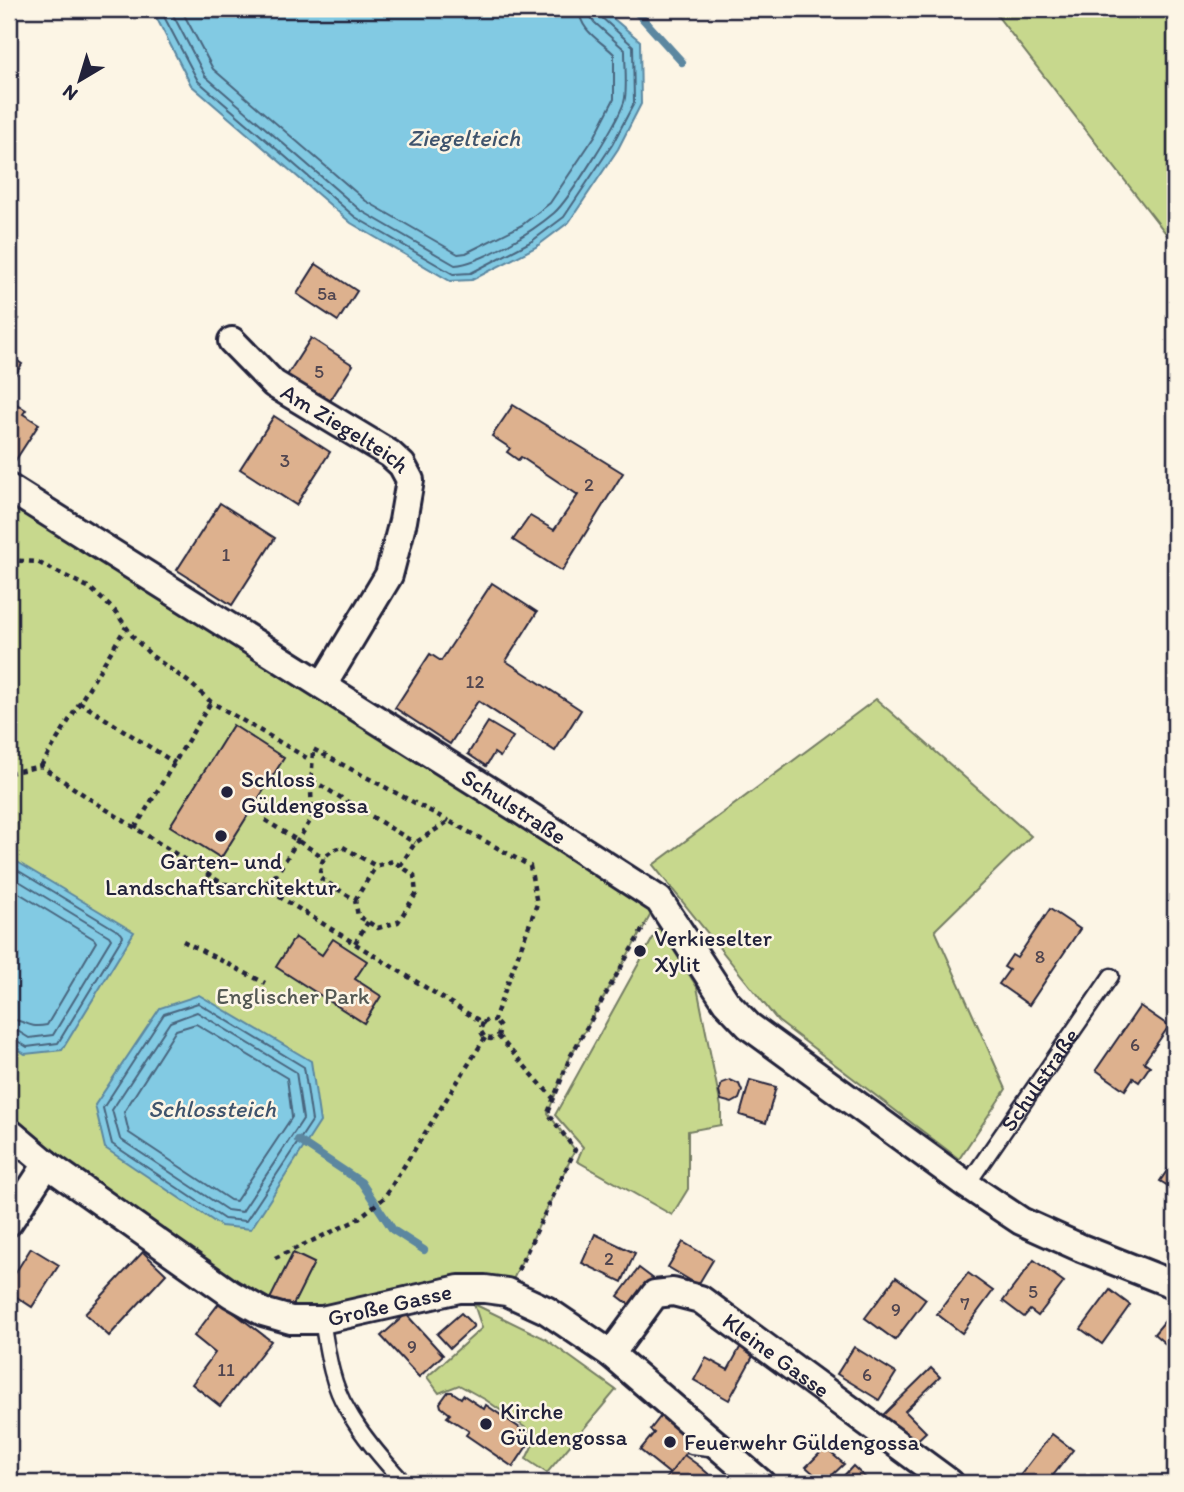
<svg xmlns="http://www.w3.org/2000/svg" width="1184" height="1492" viewBox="0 0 1184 1492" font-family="Itim,sans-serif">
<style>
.green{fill:#c7d88d;stroke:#747d64;stroke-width:2}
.water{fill:#82cae3;stroke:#5c87a0;stroke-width:2}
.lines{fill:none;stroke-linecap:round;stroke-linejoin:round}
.shore{stroke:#48657e;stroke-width:2}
.stream{stroke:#5c87a0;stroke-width:8}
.building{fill:#ddb18e;stroke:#22223b;stroke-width:2}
.lane-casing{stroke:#22223b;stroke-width:19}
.street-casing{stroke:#22223b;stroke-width:32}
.path{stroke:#22223b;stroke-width:4.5;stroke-dasharray:5 5;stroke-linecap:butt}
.lane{stroke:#fcf5e5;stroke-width:14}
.street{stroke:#fcf5e5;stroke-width:26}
.poi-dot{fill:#22223b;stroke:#fcf5e5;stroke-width:2.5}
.labels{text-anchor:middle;stroke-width:5;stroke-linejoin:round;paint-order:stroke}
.number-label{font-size:19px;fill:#514650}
.street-label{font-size:23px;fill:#22223b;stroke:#fcf5e5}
.poi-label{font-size:23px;fill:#22223b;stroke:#fcf5e5;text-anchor:start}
.park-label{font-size:23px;fill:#545954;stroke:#fcf5e5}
.water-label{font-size:24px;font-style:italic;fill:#3f546d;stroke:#fcf5e5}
</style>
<rect width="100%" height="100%" fill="#fcf5e5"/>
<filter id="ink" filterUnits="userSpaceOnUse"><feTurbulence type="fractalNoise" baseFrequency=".0143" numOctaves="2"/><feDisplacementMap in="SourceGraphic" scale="14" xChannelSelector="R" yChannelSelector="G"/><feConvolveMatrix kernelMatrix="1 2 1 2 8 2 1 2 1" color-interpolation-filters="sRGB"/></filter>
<g filter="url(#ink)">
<!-- green -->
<g class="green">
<path d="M992,9H1175V245Z"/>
<path d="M9,488L659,900L570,1057L548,1113L575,1150L507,1292L291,1320L9,1132Z"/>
<path d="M876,699L1031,836L935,930L1006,1089L959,1159L778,1021L653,865Z"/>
<path d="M659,927L697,987L721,1107V1125L688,1131V1189L672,1215L577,1161L583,1147L555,1115Z"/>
<path d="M474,1304L544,1338L616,1390L547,1473L526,1459L537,1436L486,1400L459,1385L439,1393L427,1377L482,1328Z"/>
</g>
<!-- water -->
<g class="water">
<path d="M152,9H602L640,41L641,104L618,149L569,222L536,247L472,280L450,281L351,223L191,85Z"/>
<path d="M9,857L134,932L62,1050L25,1054L9,1044Z"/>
<path d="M199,995L311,1061L320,1122L251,1229L221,1226L105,1148L95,1105L160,1008Z"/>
</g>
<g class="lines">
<!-- shore -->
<g class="shore">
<path d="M160,9L198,81L355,217L453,274L471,273L532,241L564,217L612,145L634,103L633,46L600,16L598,9"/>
<path d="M170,9L205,76L360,210L455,265C482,263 533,231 554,213C568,201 623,115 625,98C627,83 625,65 625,50L594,22L590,16L589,9"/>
<path d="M181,9L213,69L366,201L458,254L466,253L522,225L550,203L595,136L614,99V54C600,40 580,31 579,9"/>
<path d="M9,865L121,933L123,936L58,1043L27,1047L14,1039L9,1038"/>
<path d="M9,875L109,936L111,939L53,1035L29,1038L16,1030H9"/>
<path d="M9,887L94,939L96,942L47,1025C26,1029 27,1020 9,1019"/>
<path d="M198,1003L304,1067L312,1121L246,1221L224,1219L112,1144L103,1108L164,1014Z"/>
<path d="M197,1012L296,1072L303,1119L242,1212L227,1210L120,1139L112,1110L170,1022Z"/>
<path d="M196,1024L287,1078L292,1117L236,1201L230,1200L129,1133L124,1112L176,1030Z"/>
</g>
<!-- stream -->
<g class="stream">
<path d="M634,9L682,62"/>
<path d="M298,1140L361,1182L393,1230L424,1250"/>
</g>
</g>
<!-- building -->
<g class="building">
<path d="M316,264L357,291L338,321L297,294Z"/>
<path d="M9,311L19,319L12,328L14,331L9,338Z"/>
<path d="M311,338L353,365L328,404L286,377Z"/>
<path d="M9,355L22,364L9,385Z"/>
<path d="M9,399L26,410L23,414L39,424L15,461L9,456Z"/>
<path d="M513,405L623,473L562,571L513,540L530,516L554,530L578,495L521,457L518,460L507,452L510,448L492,436Z"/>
<path d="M274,416L330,452L296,505L240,469Z"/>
<path d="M220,503L275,538L232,605L177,570Z"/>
<path d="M492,583L537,612L506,661L581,710L555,751L478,701L450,744L395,708L430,654L441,661Z"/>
<path d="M488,722L513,737L500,757L494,753L486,766L468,754Z"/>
<path d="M233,725L284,758L221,858L170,826Z"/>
<path d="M1050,909L1080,929L1029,1005L999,984L1009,970L1004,967L1012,955L1017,958Z"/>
<path d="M295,937L322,955L333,939L367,961L355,979L381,996L364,1023L276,967Z"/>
<path d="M1140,1006L1169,1026L1144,1062L1150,1066L1139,1082L1133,1078L1125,1090L1096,1070Z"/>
<path d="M730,1080L739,1084L742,1091L739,1099L732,1103L721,1100L719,1092L722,1083Z"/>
<path d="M750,1080L776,1087L766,1123L740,1115Z"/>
<path d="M1175,1159V1190L1160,1181Z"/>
<path d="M595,1234L635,1253L622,1282L582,1263Z"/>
<path d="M683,1242L713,1260L698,1285L668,1267Z"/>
<path d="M31,1248L59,1265L32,1307L9,1292V1283Z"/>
<path d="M143,1252L166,1274L109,1336L85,1314Z"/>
<path d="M293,1253L314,1263L293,1305L270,1299Z"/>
<path d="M1034,1260L1064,1282L1038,1316L1030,1310L1024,1317L1003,1301Z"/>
<path d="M639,1268L655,1280L634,1308L618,1296Z"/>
<path d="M968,1273L993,1291L962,1333L937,1314Z"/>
<path d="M896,1277L926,1299L895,1340L865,1318Z"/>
<path d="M1110,1290L1130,1305L1102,1344L1081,1329Z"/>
<path d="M220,1302L271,1341L220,1406L192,1384L215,1353L194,1336Z"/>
<path d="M1174,1310L1175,1312V1352L1154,1334Z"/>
<path d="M461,1313L474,1326L450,1348L437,1334Z"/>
<path d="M406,1314L443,1355L419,1377L381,1336Z"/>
<path d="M743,1342L757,1349L729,1400L694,1380L706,1358L728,1370Z"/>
<path d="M854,1347L896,1373L879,1400L837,1374Z"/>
<path d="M931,1368L940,1377L905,1411L926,1432L912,1445L883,1415Z"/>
<path d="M448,1392H452L461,1398L463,1395L484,1409L486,1405L533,1437L513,1467L466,1435L469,1431L447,1417L450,1414L441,1407L440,1403Z"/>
<path d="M664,1412L698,1438L670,1474L640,1450L654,1433L650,1430Z"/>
<path d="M1052,1434L1073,1450L1047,1483H1026L1019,1477Z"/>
<path d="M825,1448L844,1464L824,1483L806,1467Z"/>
<path d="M684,1455L698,1465L719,1483H671L666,1479Z"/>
<path d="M853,1466L871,1483H837Z"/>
</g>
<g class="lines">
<defs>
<g id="lane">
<path id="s1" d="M967,1185L1111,976"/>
<path d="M322,1320C327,1349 331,1383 347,1409C361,1435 384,1461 404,1483"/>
<path d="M691,1446L718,1449"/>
</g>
<g id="street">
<path id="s2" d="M232,341L274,384L390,454L402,465L410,480L403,521L389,575L323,685"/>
<path id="s3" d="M9,488L525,813L659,900L726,1002L749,1026L967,1185L1021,1221L1081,1248L1175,1285"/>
<path id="s4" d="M9,1132L47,1164L231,1294L263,1312L291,1320H322L459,1289H485L507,1292L546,1310L611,1354L761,1483"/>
<path d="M9,1222L47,1164"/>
<path id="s5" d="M611,1354L655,1294L673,1292L700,1299L950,1483"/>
</g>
</defs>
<!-- lane casing -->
<use href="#lane" class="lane-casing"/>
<!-- street casing -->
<use href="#street" class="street-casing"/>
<!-- path -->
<g class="path">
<path d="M9,560L37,562L90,588L115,611L134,638L152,656L190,683L211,702L307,758"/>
<path d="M79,702L175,763"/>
<path d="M41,766L126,627"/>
<path d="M9,773L41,766L90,799L223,884L262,886"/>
<path d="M312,780L415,843"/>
<path d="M265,820L325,858"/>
<path d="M135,828L211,702"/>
<path d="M343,847L376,866L393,861L414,875L416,894L398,922L378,928L358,916L355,900L320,878C320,859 325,852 343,847Z"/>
<path d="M400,866L415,843L449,821L530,866L537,904L494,1020H488L483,1023L262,886L276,875L312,818L311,790L313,749L449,821"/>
<path d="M355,900L376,866"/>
<path d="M183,941L265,983"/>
<path d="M355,943L368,922"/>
<path d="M483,1023L480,1030L485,1038L491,1039L498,1036L500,1027L494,1020"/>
<path d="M498,1036L553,1098"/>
<path d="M275,1258L355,1221L384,1198L485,1038"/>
<path d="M518,1270L575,1150L548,1113L570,1057L645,925"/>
</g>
<!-- lane -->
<use href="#lane" class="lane"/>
<!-- street -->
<use href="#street" class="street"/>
</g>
</g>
<!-- markers -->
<g class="poi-dot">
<circle cx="227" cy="792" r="7"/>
<circle cx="221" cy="836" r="7"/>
<circle cx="640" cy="951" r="7"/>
<circle cx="486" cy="1424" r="7"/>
<circle cx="670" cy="1442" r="7"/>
</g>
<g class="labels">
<!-- number labels -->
<g class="number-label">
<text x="327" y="300">5a</text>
<text x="319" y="378">5</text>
<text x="285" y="467">3</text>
<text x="589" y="491">2</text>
<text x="226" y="561">1</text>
<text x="475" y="688">12</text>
<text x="1040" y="963">8</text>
<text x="1135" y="1051">6</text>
<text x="609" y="1265">2</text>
<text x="1033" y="1298">5</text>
<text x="965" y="1310">7</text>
<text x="896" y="1316">9</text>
<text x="412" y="1353">9</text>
<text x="226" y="1376">11</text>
<text x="867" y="1381">6</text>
</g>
<!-- street labels -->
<g class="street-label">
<text dy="8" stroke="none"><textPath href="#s2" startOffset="144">Am Ziegelteich</textPath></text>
<text dy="8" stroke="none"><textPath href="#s3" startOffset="597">Schulstraße</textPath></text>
<text dy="8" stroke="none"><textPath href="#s1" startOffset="128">Schulstraße</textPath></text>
<text dy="8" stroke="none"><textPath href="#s4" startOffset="441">Große Gasse</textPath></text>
<text dy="8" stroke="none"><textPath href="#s5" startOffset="215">Kleine Gasse</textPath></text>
</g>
<!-- poi labels -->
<g class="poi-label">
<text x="241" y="787">Schloss<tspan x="241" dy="26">Güldengossa</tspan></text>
<text x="221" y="869" text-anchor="middle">Garten- und<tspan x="221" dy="26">Landschaftsarchitektur</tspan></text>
<text x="654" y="946">Verkieselter<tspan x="654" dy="26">Xylit</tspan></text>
<text x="500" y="1419">Kirche<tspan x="500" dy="26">Güldengossa</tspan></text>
<text x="684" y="1450">Feuerwehr Güldengossa</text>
</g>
<!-- park labels -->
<g class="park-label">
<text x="293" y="1004">Englischer Park</text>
</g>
<!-- water labels -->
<g class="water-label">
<text x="464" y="146">Ziegelteich</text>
<text x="212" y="1117">Schlossteich</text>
</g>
</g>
<!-- margin -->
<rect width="1184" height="1492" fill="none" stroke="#fcf5e5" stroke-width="35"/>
<rect x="18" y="18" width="1149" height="1457" fill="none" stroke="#22223b" stroke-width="2.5" filter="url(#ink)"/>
<!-- north arrow -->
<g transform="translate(80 80) rotate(218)" stroke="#fcf5e5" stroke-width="5" paint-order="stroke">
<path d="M0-5L12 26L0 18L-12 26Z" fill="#22223b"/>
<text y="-10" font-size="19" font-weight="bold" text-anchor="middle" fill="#22223b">N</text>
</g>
</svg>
